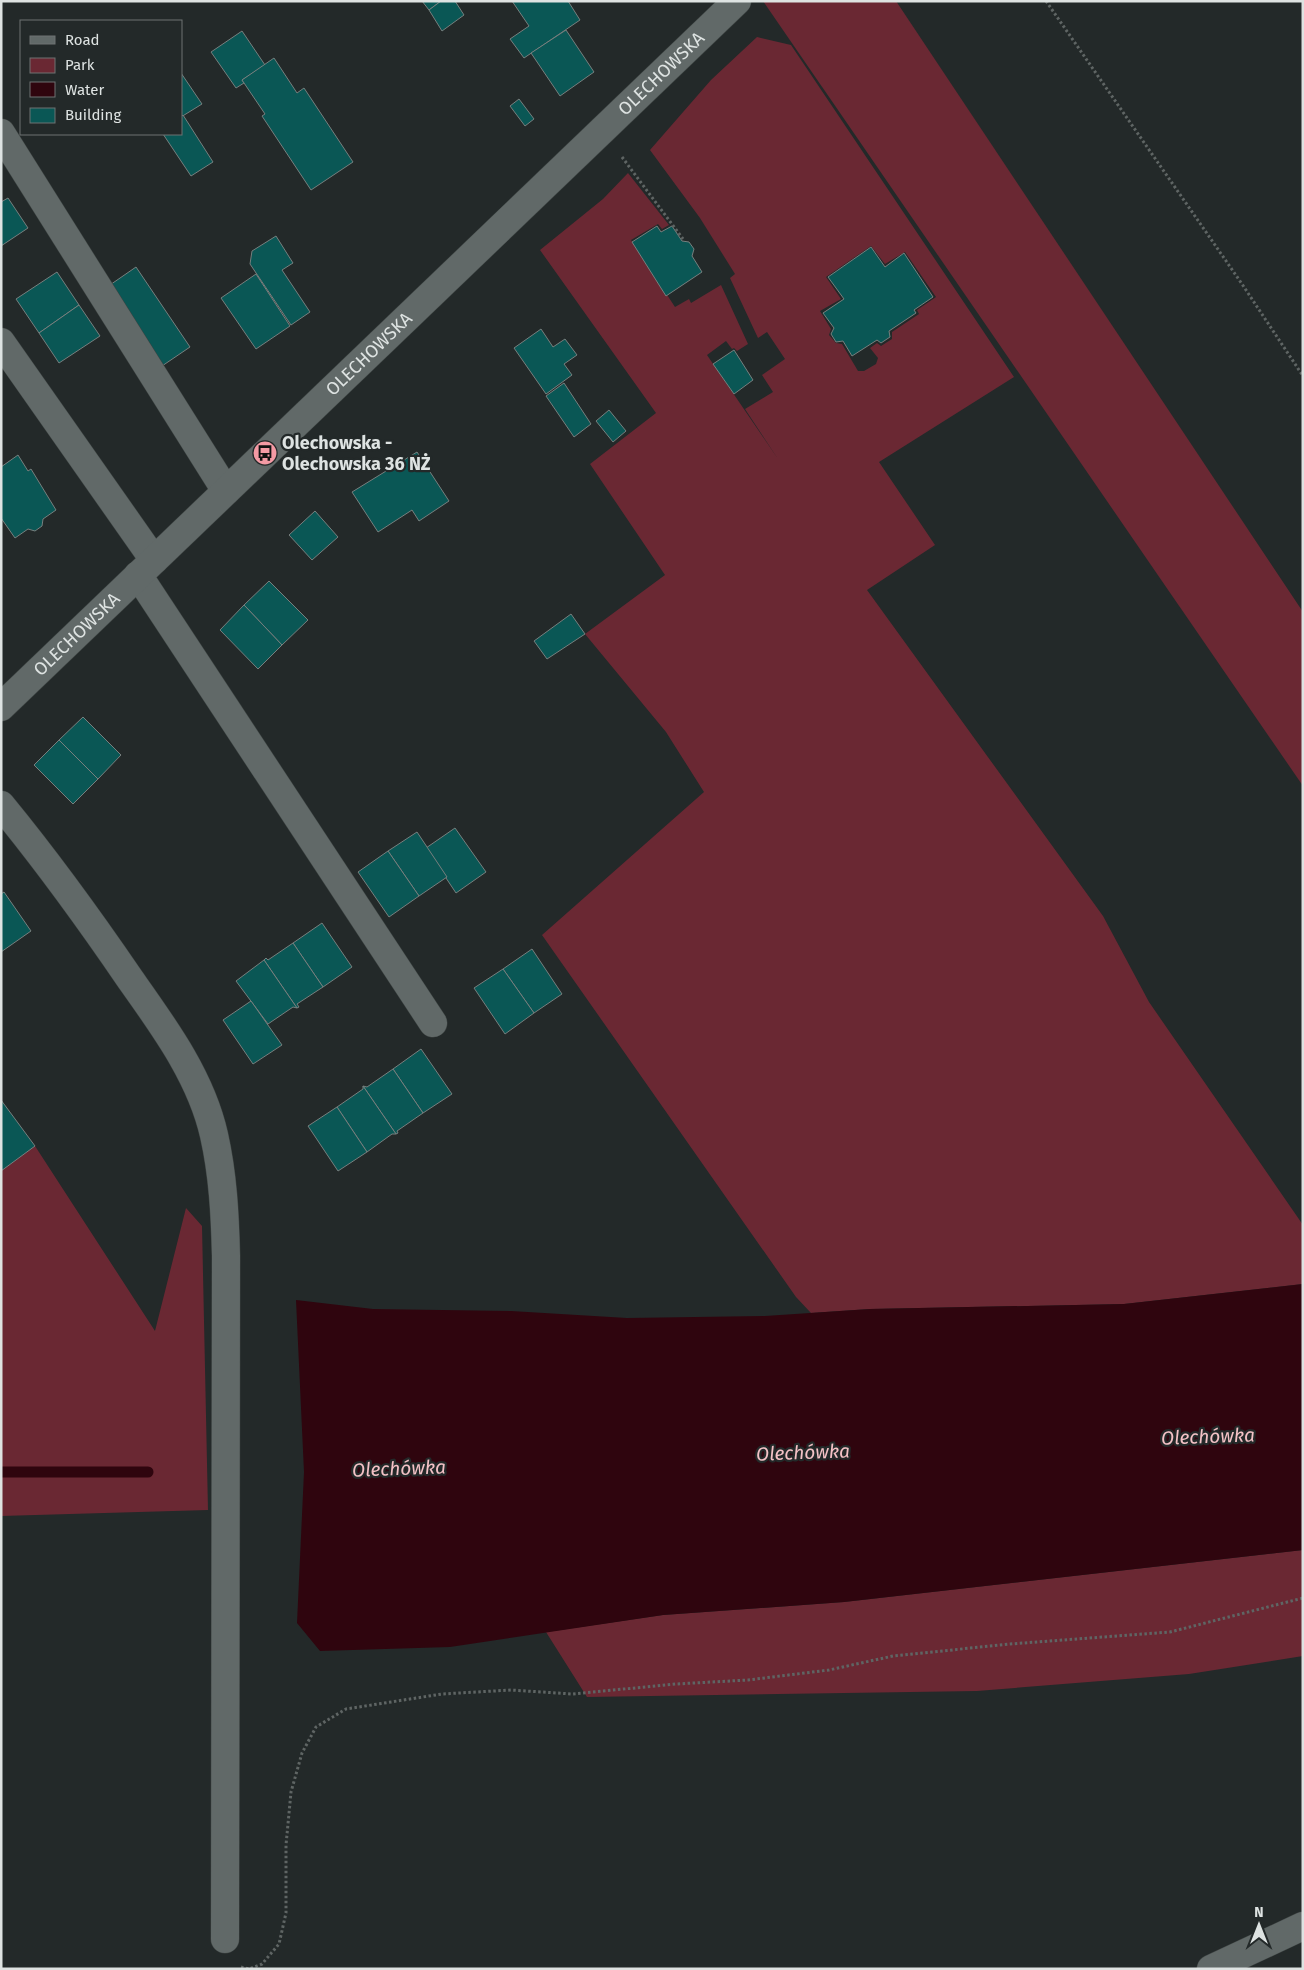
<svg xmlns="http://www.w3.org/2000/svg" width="1304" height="1970" viewBox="0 0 1304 1970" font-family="'Fira Sans',sans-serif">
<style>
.green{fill:#6a2833;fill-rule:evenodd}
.water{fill:#2f050e}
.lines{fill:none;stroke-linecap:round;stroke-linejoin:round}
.stream{stroke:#2f050e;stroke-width:11}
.building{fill:#0a5755;stroke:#777f7e}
.minor-casing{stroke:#3e4443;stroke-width:29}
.path{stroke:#5f6564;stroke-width:3;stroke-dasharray:2.5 2.5;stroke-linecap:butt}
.minor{stroke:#616968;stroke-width:28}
.labels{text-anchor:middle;stroke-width:4.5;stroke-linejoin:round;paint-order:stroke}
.street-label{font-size:18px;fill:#dee3e2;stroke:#232929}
.poi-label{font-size:18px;font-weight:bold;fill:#dee3e2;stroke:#232929;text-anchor:start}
.water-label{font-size:19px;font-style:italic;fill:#f4c2c6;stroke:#232929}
</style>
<rect width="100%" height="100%" fill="#232929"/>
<!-- green -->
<g class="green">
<path d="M763,1H896L1303,612V786Z"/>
<path d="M757,37L791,45L1014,377L879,462L935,545L867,590L1103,916L1149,1002L1303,1225V1284L1124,1304L870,1309L811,1313L796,1297L542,935L704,792L666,732L585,634L665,575L590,464L656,413L540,250L603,199L628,173L669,225L662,229L658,224L631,240L675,307L689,299L691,303L721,285L748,344L737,351L734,348L732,349L726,341L707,355L778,459L745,409L773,392L762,375L785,359L767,332L758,338L730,278L735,274L700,218L650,150L711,80ZM871,246L885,264L905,252L936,297L917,310L919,314L892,332V339L881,346L877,343L870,348L878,358L876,364L864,371H858L842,344L836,343L829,335L831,329L820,311L841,299L826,277Z"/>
<path d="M35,1146L155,1331L186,1208L202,1226L208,1510L1,1516V1169Z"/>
<path d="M1303,1550V1656L1189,1674L977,1691L587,1697L546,1632L663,1615L844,1602Z"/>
</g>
<!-- water -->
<path class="water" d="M1303,1284V1550L844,1602L663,1615L450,1647L320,1651L297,1623L304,1472L296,1300L373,1309L511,1311L627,1318L765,1316L870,1309L1124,1304Z"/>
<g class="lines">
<!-- stream -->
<path class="stream" d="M1,1472H148"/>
</g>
<!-- building -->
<g class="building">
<path d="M422,1H441L429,10Z"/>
<path d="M441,1H455L464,15L442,31L429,10Z"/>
<path d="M512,1H568L580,20L524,58L510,39L529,26Z"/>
<path d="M566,30L594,72L560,96L531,53Z"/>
<path d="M242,31L265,65L242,80L244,83L236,88L211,52Z"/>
<path d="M274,58L297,93L304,88L353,162L311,190L262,116L265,114L242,80Z"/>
<path d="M181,73L202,104L181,117Z"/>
<path d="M519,99L534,119L525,126L510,106Z"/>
<path d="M183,115L213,162L191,176L163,134H181V117Z"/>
<path d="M8,198L28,228L1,246V202Z"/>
<path d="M657,226L661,232L672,226L682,241L689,242L694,249L692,256L702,272L666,296L632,242Z"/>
<path d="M276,236L293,263L282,270L310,312L291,325L250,264L252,251Z"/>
<path d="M871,247L885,267L904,253L933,297L914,310L916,313L889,331L890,337L881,343L877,340L852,356L843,341L836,342L831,334L834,328L823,313L844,299L828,277Z"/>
<path d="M136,267L190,347L162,366L107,287Z"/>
<path d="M57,272L79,305L39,333L16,299Z"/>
<path d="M256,274L290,326L256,349L221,298Z"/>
<path d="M79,305L100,336L59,363L39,333Z"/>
<path d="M541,329L553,347L565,339L577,355L564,364L572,375L546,394L514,348Z"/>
<path d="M734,350L753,380L734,394L713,364Z"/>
<path d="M564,383L591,424L574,437L546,396Z"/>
<path d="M609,410L626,431L613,442L596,421Z"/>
<path d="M417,452L449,501L419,521L412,510L378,532L352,492Z"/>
<path d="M18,455L28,471L31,469L56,510L43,519L42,526L35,531L28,529L15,538L1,518V467Z"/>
<path d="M315,511L338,537L312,560L289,535Z"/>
<path d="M269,581L308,620L282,645L244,605Z"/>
<path d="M244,605L282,645L258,669L220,630Z"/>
<path d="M571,614L585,634L547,659L534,641Z"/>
<path d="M83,717L121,755L98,779L59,740Z"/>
<path d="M59,740L98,779L73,804L34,765Z"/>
<path d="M455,828L486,872L456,893L426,848Z"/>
<path d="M417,832L447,877L419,896L388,851Z"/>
<path d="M388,851L419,896L389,917L358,872Z"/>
<path d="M4,892L31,931L1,952V894Z"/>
<path d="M322,923L352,967L323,987L293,943Z"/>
<path d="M293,943L323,987L297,1004L299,1007L297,1008L264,960L266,958L268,960Z"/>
<path d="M532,949L562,994L534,1013L503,969Z"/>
<path d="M264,960L297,1008L293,1007L268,1024L236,981Z"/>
<path d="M503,969L534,1013L505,1034L474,988Z"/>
<path d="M251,1001L282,1045L253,1064L223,1020Z"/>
<path d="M421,1049L452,1094L423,1113L393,1069Z"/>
<path d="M393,1069L423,1113L397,1131L398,1133L396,1134L363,1086L367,1087Z"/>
<path d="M363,1086L396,1134H392L367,1152L337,1107L363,1089Z"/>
<path d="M1,1100L35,1146L1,1171Z"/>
<path d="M337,1107L367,1152L338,1171L308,1126Z"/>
</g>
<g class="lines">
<defs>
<g id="minor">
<path d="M1,133L226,491"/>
<path d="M1,342L154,560"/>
<path d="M138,575L433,1023"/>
<path id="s1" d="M1,707L737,1"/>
<path d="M1,805C47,861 89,919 130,979C164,1027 201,1077 214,1135C223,1175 225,1215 226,1256L225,1939"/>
<path d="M1211,1969L1303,1926"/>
</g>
</defs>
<!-- minor casing -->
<use href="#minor" class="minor-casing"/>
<!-- path -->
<g class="path">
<path d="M1046,1L1242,284L1303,376"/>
<path d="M622,157L683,239"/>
<path d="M241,1967L249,1969L262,1964L279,1944L286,1913V1845L291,1792L302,1753L316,1727L346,1709L442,1694L511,1690L572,1694L676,1684L748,1680L829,1670L893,1656L1010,1644L1170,1632L1303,1598"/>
</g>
<!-- minor -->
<use href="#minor" class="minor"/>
</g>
<!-- icons -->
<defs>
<symbol id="bus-disc" viewBox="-11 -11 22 22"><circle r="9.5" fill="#f49aa4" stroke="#232929"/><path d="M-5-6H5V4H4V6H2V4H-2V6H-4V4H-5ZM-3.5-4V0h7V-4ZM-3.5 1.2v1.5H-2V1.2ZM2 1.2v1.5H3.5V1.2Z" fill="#111"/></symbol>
</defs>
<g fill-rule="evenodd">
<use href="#bus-disc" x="251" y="439" width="28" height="28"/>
</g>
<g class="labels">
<!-- street labels -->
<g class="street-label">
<text dy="6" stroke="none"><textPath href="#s1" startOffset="915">OLECHOWSKA</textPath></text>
<text dy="6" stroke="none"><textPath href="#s1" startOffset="510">OLECHOWSKA</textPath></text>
<text dy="6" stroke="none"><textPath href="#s1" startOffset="105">OLECHOWSKA</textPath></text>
</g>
<!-- poi labels -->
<g class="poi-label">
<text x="282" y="449">Olechowska -<tspan x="282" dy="21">Olechowska 36 NŻ</tspan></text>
</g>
<!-- water labels -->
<g class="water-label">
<text transform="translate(1208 1436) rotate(-2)" y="7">Olechówka</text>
<text transform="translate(803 1452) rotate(-2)" y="7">Olechówka</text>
<text transform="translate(399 1468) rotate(-2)" y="7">Olechówka</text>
</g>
</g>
<!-- border -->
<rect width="1304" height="1970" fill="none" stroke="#dee3e2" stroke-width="5"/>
<!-- legend -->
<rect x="20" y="20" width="162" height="115" fill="#232929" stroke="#6e7373"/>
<rect x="30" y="36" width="25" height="8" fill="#616968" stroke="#6e7373"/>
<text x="65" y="45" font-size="15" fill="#dee3e2">Road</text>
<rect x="30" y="58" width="25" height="15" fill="#6a2833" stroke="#6e7373"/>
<text x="65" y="70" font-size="15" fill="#dee3e2">Park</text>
<rect x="30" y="82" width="25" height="15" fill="#2f050e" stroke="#6e7373"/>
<text x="65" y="95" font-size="15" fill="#dee3e2">Water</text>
<rect x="30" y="108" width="25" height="15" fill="#0a5755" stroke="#6e7373"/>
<text x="65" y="120" font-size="15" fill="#dee3e2">Building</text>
<!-- north arrow -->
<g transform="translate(1259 1925)" stroke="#232929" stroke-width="4" paint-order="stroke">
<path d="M0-4L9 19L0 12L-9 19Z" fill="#dee3e2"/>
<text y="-8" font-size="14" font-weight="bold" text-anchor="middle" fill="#dee3e2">N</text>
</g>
</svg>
